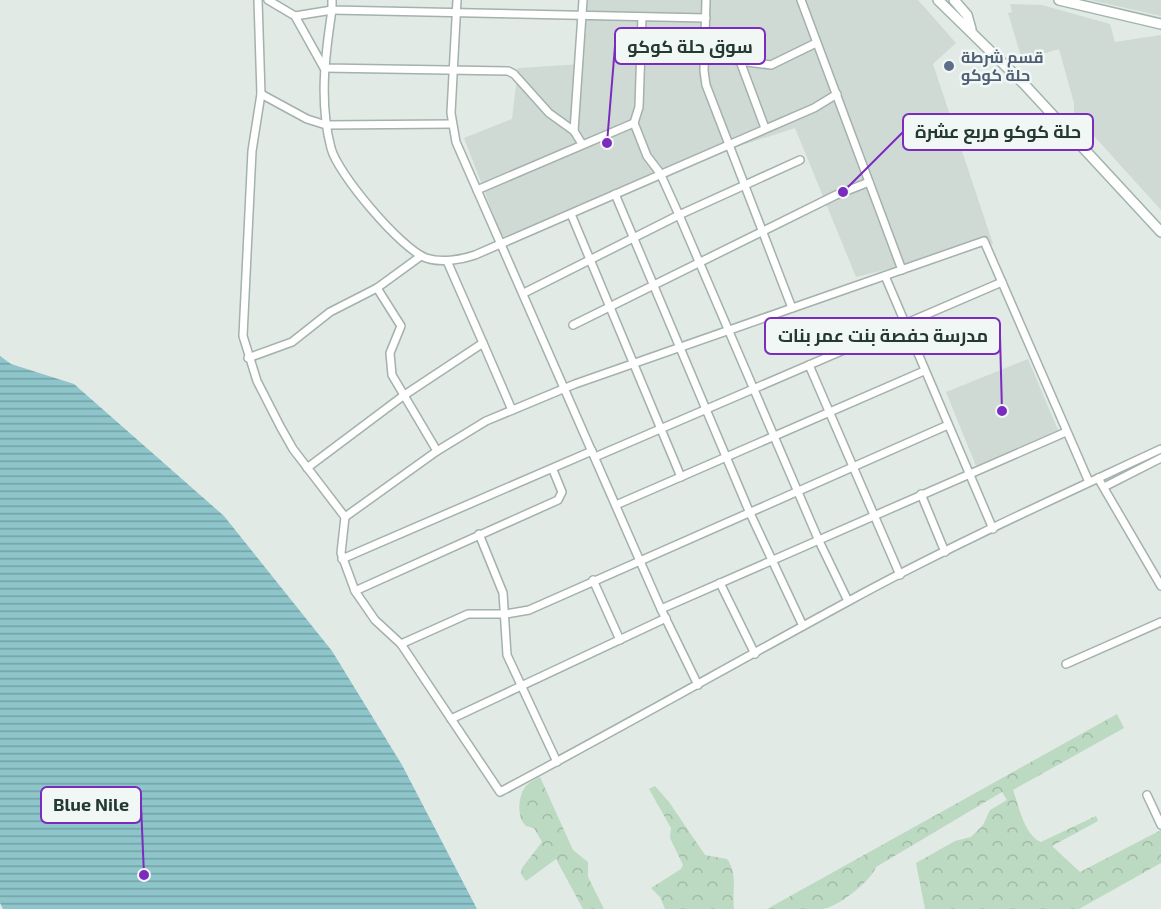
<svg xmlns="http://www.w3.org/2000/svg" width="1161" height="909" viewBox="0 0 1161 909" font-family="'Exo 2',Cairo,sans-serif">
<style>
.built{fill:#cfdad4}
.forest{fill:url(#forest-crowns)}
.water{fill:url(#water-rules)}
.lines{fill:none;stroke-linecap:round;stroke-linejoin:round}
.stream{stroke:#8ec5ca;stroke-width:2}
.street-casing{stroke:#a4b1ac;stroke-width:10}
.secondary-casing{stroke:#a1b5ac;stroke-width:12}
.street{stroke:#fff;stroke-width:7}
.secondary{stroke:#fff;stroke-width:9}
.service-dot{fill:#5c6f8a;stroke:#f1f7f4;stroke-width:2}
.labels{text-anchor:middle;stroke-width:5;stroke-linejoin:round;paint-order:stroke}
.service-label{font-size:16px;font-weight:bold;fill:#4e5e75;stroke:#f1f7f4;text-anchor:start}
.leader{fill:none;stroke:#7b2cbf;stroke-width:2}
.callout-dot{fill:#7b2cbf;stroke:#f1f7f4;stroke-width:2}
.callout{fill:#f1f7f4;stroke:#7b2cbf;stroke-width:2}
.callout-label{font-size:18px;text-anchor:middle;font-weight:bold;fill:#233932}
</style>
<defs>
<pattern id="forest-crowns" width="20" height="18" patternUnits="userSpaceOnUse" patternTransform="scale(1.5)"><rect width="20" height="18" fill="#bcd9c2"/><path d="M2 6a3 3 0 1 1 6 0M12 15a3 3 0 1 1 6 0" fill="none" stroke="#a1bba7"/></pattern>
<pattern id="water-rules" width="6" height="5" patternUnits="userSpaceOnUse" patternTransform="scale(1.5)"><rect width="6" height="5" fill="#8ec5ca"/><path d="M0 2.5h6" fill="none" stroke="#74a1a5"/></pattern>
</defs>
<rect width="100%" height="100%" fill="#e1eae5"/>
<!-- built -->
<g class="built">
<path d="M588,0H918L956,43L933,64L993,244L856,277L795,128L736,147L502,237L464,138L512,119L518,68L583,64Z"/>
<path d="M1090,0H1161V16Z"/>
<path d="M1010,4L1042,5L1110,24L1115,42L1161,35V210L1074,114V103L1059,49L1022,60L1008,13L1012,12Z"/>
<path d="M1028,359L1058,430L976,466L946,392Z"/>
</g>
<!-- forest -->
<g class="forest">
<path d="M1117,714L1124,728L1013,790C1019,806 1024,835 1041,842L1096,816L1098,821L1052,846L1080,872L1161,830V863L1079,909H925L916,863L955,841L971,837L983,825L990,810L1007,800L1002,792L876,867C871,881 838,907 823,909C805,909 785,909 767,909Z"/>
<path d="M540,777L573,850L588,862V877L604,909H583L556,859L526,881L521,874L522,868L542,842L534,828L526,826C516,817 518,794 527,785C530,782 536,779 540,777Z"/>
<path d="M655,786L669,802L705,855L727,859C738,874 732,891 734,909H665L660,897L651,888L681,869L683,865L670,838L671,828L649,789Z"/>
</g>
<!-- water -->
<path class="water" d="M0,356L11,364L74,384L224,516L332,651L402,765L477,909H3L0,903Z"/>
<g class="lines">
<!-- stream -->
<g class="stream">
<path d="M917,569L1022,518"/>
<path d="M559,764L761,653"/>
<path d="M509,792L517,787"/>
</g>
<defs>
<g id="street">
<path d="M258,0L261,94L252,151L243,336L257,381L280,426L293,449L345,517L341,553L355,591L375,620L401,644L500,792C617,730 731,665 847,602C949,546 1056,498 1161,449"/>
<path d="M268,0L295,16L332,10C325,56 319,102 331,148C337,173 401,249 426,258C441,263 461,260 475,255L814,108L837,94"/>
<path d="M332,0V10L706,18"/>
<path d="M457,0L451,113L456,142L661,609L698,685"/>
<path d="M706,0L704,71L706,85L792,308"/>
<path d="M801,0L902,270"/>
<path d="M295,16L324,68L508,71L514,74L549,113L574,131"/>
<path d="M642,17L639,107L634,123L647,156L660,173L679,215L819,541L848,601"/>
<path d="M704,54L740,61L765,128"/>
<path d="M740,61L771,65L816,43"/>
<path d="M261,94L307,119L326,125L452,124"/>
<path d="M582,144L574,131L583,0"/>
<path d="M477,190L634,123"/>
<path d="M615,194L749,511L803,626"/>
<path d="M571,214L681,477"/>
<path d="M447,261L483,343"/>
<path d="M885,276L993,529"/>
<path d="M377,288L401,326L390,353L392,375L437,451"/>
<path d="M524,293L679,215L800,160"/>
<path d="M573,325L836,195L869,182"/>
<path d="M248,358L292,342L330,312L377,288L421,256"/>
<path d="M809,365L900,575"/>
<path d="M595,457L1002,282"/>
<path d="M307,468L403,396L483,343L512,410"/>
<path d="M1098,478L1161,586"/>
<path d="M1104,487L1161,458"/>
<path d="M921,494L945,552"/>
<path d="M616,505L924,371"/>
<path d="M345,517L437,451L486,421L575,384L984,241L1089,482"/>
<path d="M479,534L503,593L507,655L557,762"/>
<path d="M342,559L592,451"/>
<path d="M593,580L620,640"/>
<path d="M720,583L755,654"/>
<path d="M355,591L558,500L562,492L553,470"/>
<path d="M661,609L1066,432"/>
<path d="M401,644L468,614H506L529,610L948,425"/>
<path d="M1066,664L1161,622"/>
<path d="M451,719L666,618"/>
<path d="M1147,795L1161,825"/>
</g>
<g id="secondary">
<path d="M938,0L1024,84L1161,232"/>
<path d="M954,0L967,15L971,29"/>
<path d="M1059,0L1161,24"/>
</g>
</defs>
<!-- street casing -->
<use href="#street" class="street-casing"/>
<!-- secondary casing -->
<use href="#secondary" class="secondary-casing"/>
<!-- street -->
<use href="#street" class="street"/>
<!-- secondary -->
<use href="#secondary" class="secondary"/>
</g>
<!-- markers -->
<circle class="service-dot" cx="949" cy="66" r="6"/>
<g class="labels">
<!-- service labels -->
<g class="service-label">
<text x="961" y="63">قسم شرطة<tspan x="961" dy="18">حلة كوكو</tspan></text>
</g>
</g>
<!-- callouts -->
<path class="leader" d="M607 143L615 46M843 192L903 132M1002 411L1000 336M144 875L141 805"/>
<g class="callout-dot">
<circle cx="607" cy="143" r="6"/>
<circle cx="843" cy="192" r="6"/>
<circle cx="1002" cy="411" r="6"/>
<circle cx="144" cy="875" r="6"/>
</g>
<g class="callout">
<rect x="615" y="28" width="150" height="36" rx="6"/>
<rect x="903" y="114" width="190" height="36" rx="6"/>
<rect x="765" y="318" width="235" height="36" rx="6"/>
<rect x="41" y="787" width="100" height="36" rx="6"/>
</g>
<g class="callout-label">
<text x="690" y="53">سوق حلة كوكو</text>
<text x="998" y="138">حلة كوكو مربع عشرة</text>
<text x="883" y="342">مدرسة حفصة بنت عمر بنات</text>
<text x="91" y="811">Blue Nile</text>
</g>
</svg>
